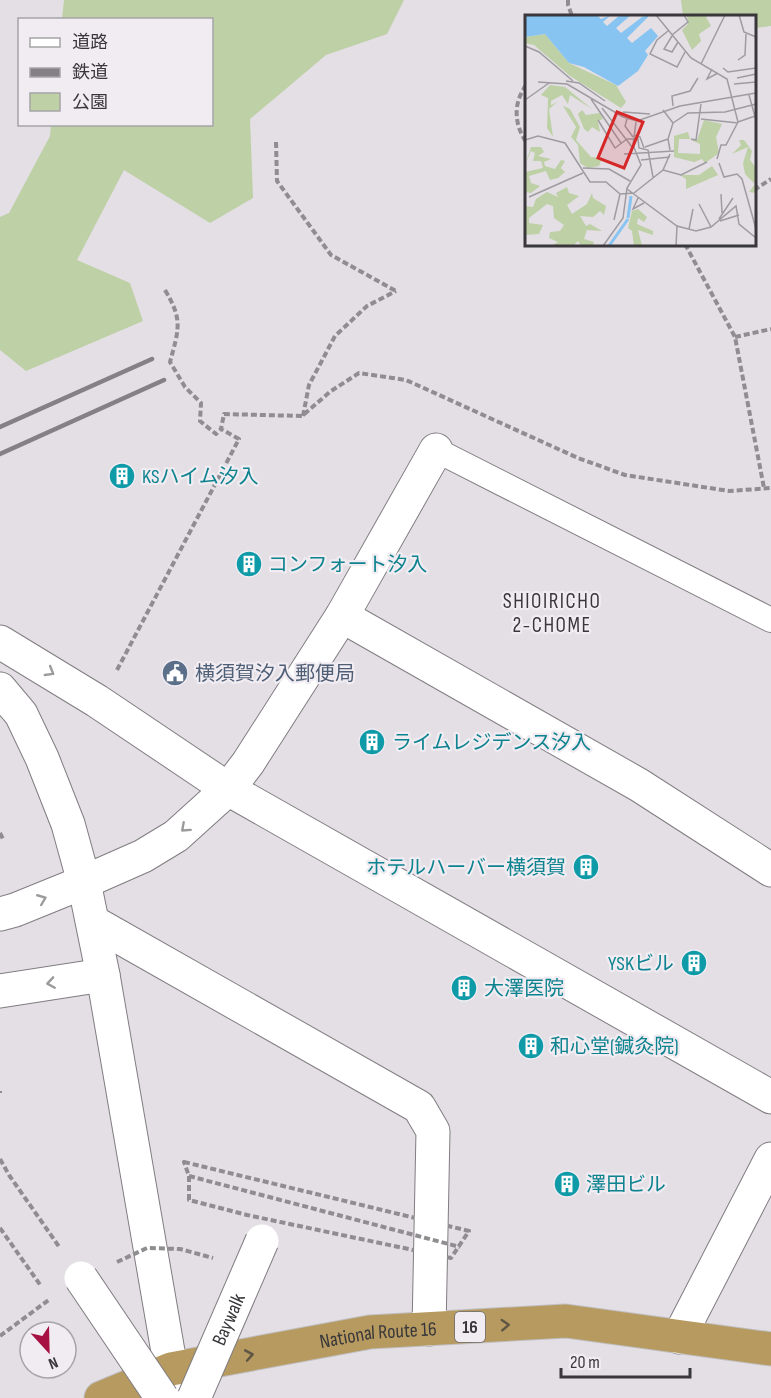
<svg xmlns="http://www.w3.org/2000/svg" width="771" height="1398" viewBox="0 0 771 1398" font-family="'Sofia Sans Condensed','Noto Sans JP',sans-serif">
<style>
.green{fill:#bed0a5}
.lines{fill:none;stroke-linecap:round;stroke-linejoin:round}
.service-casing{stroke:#807c81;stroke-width:26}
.minor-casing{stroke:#807c81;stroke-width:35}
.tertiary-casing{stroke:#807c81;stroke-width:35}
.trunk-casing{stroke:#c0bfc0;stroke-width:35}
.path{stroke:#908d91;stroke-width:4;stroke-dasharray:6 3;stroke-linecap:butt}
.service{stroke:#fff;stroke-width:24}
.minor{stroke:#fff;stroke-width:33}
.tertiary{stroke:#fff;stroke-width:33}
.trunk{stroke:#b69a60;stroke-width:33}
.rail{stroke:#848185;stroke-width:4.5}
.pedestrian-bridge-casing{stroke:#807c81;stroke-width:35;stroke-linecap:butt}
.path-bridge{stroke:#908d91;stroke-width:4;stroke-dasharray:6 3;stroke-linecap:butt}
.pedestrian-bridge{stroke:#fff;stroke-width:33}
.oneway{stroke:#9c9b9c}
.oneway2{stroke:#5e5545}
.labels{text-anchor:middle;stroke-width:4.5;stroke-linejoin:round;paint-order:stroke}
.shield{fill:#f0ecf2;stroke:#706d71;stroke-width:1.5}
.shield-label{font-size:18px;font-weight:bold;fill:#39373a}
.culture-label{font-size:20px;fill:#0d838f;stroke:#f0ecf2;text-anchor:start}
.service-label{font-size:20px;fill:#4e5e75;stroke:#f0ecf2;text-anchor:start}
.street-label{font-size:20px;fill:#39373a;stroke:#f0ecf2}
.neighbourhood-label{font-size:21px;letter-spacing:1.5px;fill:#39373a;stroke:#f0ecf2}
.inset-river{fill:none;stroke:#87c4f2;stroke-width:3}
.inset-road{fill:none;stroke:#9f9ca1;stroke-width:1.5}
.view{fill:#d62828;fill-opacity:0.15;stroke:#d62828;stroke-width:3}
.inset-edge{fill:none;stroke:#39373a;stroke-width:3}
</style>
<rect width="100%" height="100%" fill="#e3dfe5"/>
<!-- green -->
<g class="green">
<path d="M64,0H404L387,34L326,55L250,119L253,198L210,223L124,170L77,260L130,283L143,321L26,371L0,350V217L9,213L50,136L51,125L212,124V20L62,19Z"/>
<path d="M681,0H771V26L755,28L754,16H683Z"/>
</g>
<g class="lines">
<defs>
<path id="service" d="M436,450L771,620"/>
<g id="minor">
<path d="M342,616L639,785L771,870"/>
<path d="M228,789L248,763L342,616L436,450"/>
<path d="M0,914L15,910L84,882"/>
<path d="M93,922L419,1107L433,1131L429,1329"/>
<path d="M0,991L103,975"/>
<path d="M679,1337L771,1159"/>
</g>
<g id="tertiary">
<path d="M0,642L97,701L228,789L771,1097"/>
<path d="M0,689L21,714L42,758L68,824L84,882L103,975L176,1398"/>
<path d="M84,882L143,856L176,836L228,789"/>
</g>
<g id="trunk">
<path id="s1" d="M101,1398L171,1369L370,1332L566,1321L771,1349"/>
</g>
</defs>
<!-- service casing -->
<use href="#service" class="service-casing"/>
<!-- minor casing -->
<use href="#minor" class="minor-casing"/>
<!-- tertiary casing -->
<use href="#tertiary" class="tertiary-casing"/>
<!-- trunk casing -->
<use href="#trunk" class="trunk-casing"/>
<!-- path -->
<g class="path">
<path d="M568,0V5L572,16"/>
<path d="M526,85C513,104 514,123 526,142"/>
<path d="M276,142L277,181L331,255L396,291"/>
<path d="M754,190L771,179"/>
<path d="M685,244L735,337L764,488"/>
<path d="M165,290C183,320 179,329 170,362L185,387L201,403L200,421L216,434L221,429"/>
<path d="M735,337L771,329"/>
<path d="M303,416L309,385L335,336L367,306L396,291"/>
<path d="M117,670L239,439L221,429L224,414L302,416L331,391L359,373L406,380L578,458L625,475L729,491L771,488"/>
<path d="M0,833L3,839"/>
<path d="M0,1091V1093"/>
<path d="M0,1159L9,1175L60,1248"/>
<path d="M184,1162L469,1231L451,1258L247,1215L189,1200V1176Z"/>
<path d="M0,1228L41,1286"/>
<path d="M0,1336L50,1299"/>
</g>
<!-- service -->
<use href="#service" class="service"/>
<!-- minor -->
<use href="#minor" class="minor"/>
<!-- tertiary -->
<use href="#tertiary" class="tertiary"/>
<!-- trunk -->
<use href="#trunk" class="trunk"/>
<!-- rail -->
<g class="rail">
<path d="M0,427L152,359"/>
<path d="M0,454L164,380"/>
</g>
<defs>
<g id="pedestrian-bridge">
<path d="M81,1278L162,1398"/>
<path id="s2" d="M194,1398L262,1241"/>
</g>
</defs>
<!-- pedestrian-bridge casing -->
<use href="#pedestrian-bridge" class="pedestrian-bridge-casing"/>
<!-- path-bridge -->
<g class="path-bridge">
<path d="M189,1176L460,1247"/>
<path d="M117,1262L147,1248L180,1249L213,1258"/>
</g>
<!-- pedestrian-bridge -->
<use href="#pedestrian-bridge" class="pedestrian-bridge"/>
</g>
<!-- one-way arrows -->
<defs><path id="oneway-chevron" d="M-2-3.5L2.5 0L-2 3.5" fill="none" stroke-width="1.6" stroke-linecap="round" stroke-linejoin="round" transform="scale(1.5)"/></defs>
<g class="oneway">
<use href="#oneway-chevron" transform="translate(50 672) rotate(31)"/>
<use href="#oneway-chevron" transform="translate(185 828) rotate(138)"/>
<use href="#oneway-chevron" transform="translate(42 899) rotate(-22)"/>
<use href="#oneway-chevron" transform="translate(51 983) rotate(171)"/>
</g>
<g class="oneway2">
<use href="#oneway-chevron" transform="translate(505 1325) rotate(-3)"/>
<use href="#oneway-chevron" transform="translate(249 1355) rotate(-10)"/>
</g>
<!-- icons -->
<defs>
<symbol id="building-disc" viewBox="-11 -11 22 22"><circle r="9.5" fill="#0f9aa8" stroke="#f0ecf2"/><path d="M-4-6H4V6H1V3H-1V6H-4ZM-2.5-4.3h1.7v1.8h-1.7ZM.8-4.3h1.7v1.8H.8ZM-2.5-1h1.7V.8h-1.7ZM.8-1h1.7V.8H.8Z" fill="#fff"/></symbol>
<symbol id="civic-disc" viewBox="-11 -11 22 22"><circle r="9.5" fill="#5c6f8a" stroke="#f0ecf2"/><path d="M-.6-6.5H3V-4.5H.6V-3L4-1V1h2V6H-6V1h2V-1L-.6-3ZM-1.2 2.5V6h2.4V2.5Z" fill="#fff"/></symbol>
</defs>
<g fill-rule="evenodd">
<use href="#building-disc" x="107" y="461" width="30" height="30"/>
<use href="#building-disc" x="234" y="549" width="30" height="30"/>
<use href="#civic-disc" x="160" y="658" width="30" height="30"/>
<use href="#building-disc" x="357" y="727" width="30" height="30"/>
<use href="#building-disc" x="571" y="852" width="30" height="30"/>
<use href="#building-disc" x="679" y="948" width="30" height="30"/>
<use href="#building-disc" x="449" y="973" width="30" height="30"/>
<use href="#building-disc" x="516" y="1031" width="30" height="30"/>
<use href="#building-disc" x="552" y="1169" width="30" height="30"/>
</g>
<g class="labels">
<!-- shield labels -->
<rect class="shield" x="455" y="1312" width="30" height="30" rx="4.5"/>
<g class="shield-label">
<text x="470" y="1333">16</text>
</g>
<!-- culture labels -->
<g class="culture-label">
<text x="142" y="483">KSハイム汐入</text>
<text x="268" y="571">コンフォート汐入</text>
<text x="392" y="749">ライムレジデンス汐入</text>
<text x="566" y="874" text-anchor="end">ホテルハーバー横須賀</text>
<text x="674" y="970" text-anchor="end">YSKビル</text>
<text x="484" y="995">大澤医院</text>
<text x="550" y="1053">和心堂(鍼灸院)</text>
<text x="586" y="1191">澤田ビル</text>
</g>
<!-- service labels -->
<g class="service-label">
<text x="195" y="680">横須賀汐入郵便局</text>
</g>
<!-- street labels -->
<g class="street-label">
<text dy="7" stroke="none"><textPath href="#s2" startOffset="86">Baywalk</textPath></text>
<text dy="7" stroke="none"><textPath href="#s1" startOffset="286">National Route 16</textPath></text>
</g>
<!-- neighbourhood labels -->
<g class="neighbourhood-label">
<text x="552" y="608">SHIOIRICHO<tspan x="552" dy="24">2-CHOME</tspan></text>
</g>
</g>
<!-- overview -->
<g transform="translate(525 15)">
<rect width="231" height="231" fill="#e3dfe5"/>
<path d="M162,0H184L181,2L186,11L174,19L176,26L167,35L157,15L163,9ZM20,19L44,48L91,70L101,87L96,93L45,61L9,30L0,28V22ZM25,70L40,72L67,94L45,80L43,89L37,80L26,86V90L32,87L24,94L28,122L22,113L23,83L16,80ZM38,91L45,94L55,112L51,125L66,142L77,143L74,151L63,153L55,148L53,130L46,122L51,112ZM57,95L61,100L75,98L78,104L73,106L75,117L67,112L63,117L59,114L53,99ZM179,105L197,109L191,122L194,138L180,148L177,144L169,147L149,142V121L163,117L165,124H154L153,138L175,139V129L166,125H172ZM214,125H219L227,136L225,145L231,153V178L224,177L230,169L220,159L218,148L223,132L207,139L216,130ZM6,132H16L19,137L13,141L26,144L19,147L20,151L30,154L36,145L40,146L36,153L40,157L33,163L25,165L21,156L4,161L6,168L15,171L6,178L0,177V157L18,153L16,146H8L10,138L6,136L0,150ZM187,151L193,160L161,174V164L155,160H174ZM42,172L44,178L54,181L42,190L47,199L62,189L67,178L68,183L81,191L79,200L75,196L68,202L55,201L61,211L65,209L77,216L62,215L59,224L69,227L68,231H56L53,226L48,231H26L33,227L24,223L25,217L35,216L39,210L29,203L28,191L22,189L4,203V208L18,210L14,219L0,220V191L8,192L11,184L22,177L33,182L31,178ZM113,194L122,202L119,207L113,203L112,209L128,216V220L113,215L117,231H109L107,216L103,213L107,196Z" fill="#bed0a5"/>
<path d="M0,0H72L76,4L86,0L78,7L82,11L95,0H106L91,13L96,18L117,2L125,0L102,23L107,28L126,13L133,21L120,36L123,40L113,56L93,71L59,52L44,48L20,19L0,22Z" fill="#87c4f2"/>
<path class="inset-river" d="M36,0L100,57M41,0L100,56M103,203L106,181M84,231L103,204"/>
<path class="inset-road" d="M131,0L166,43L202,64L213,107L201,130H196L192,144M214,0L219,17L231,22M143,16L132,25L125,39L152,52L160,37M147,20L163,7L159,0M147,21L139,34L147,37L153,27M0,31L14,37L48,66M213,45L220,40L221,19M176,49L200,0M198,53L203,57L231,53M187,54L182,64L193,58M212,63L231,59M41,66L54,68L80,86M13,67L42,69L98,102L112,106L155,91L231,78M209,69L231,67M224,80L231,105M66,84L96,128M0,85L24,68M148,91L147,81L165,76L173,63M77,93L107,132M138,95L148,108L143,124L145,135M98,97L125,99M102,104L100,111L108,122M176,104L213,108M73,105L90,133L102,124H113L114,133L123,135L128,162M213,107L230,101M148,108L163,98L200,97L231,89M109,120L115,122L119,133M166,124L171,125L176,89M0,125L13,121L40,128L65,167H81L95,179L109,178M120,132L143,124M99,139L149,136M116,145L145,142M194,148L199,162L212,159L217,164L231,214M58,153L84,154L105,166M138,155L156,160L182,147M102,174L152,211L171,216L186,212L211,191L214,209L231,223M109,178L138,155L145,139M196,179L197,198M4,182L58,158M113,183L108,194L119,188M174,189L186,212M194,204L208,183M89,205L95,179M195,206L214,200M164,214L168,194M78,231L98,203L102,173L116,150L108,130L111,107M151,231L152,211"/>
<path class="view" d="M92,97L118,107L99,153L73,143Z"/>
<rect width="231" height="231" class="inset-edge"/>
</g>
<!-- legend -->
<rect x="18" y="18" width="195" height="108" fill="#f0ecf2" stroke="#a7a4a8" stroke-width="1.5"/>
<rect x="30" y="38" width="30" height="9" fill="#ffffff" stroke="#a7a4a8" stroke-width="1.5"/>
<text x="72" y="48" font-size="18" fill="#39373a">道路</text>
<rect x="30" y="68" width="30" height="9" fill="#848185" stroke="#a7a4a8" stroke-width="1.5"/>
<text x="72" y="78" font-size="18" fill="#39373a">鉄道</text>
<rect x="30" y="93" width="30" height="18" fill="#bed0a5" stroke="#a7a4a8" stroke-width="1.5"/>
<text x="72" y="108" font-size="18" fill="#39373a">公園</text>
<!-- north arrow -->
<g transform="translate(48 1350) rotate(158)"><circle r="28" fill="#f0ecf2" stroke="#a7a4a8" stroke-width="1.5"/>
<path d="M0-4.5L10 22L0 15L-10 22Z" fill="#a71042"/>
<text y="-9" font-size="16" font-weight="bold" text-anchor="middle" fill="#39373a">N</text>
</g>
<!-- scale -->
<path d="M561 1368v9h129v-9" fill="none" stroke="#39373a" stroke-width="3"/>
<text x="570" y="1368" font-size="18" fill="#39373a" stroke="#f0ecf2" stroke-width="4.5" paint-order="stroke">20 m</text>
</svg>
